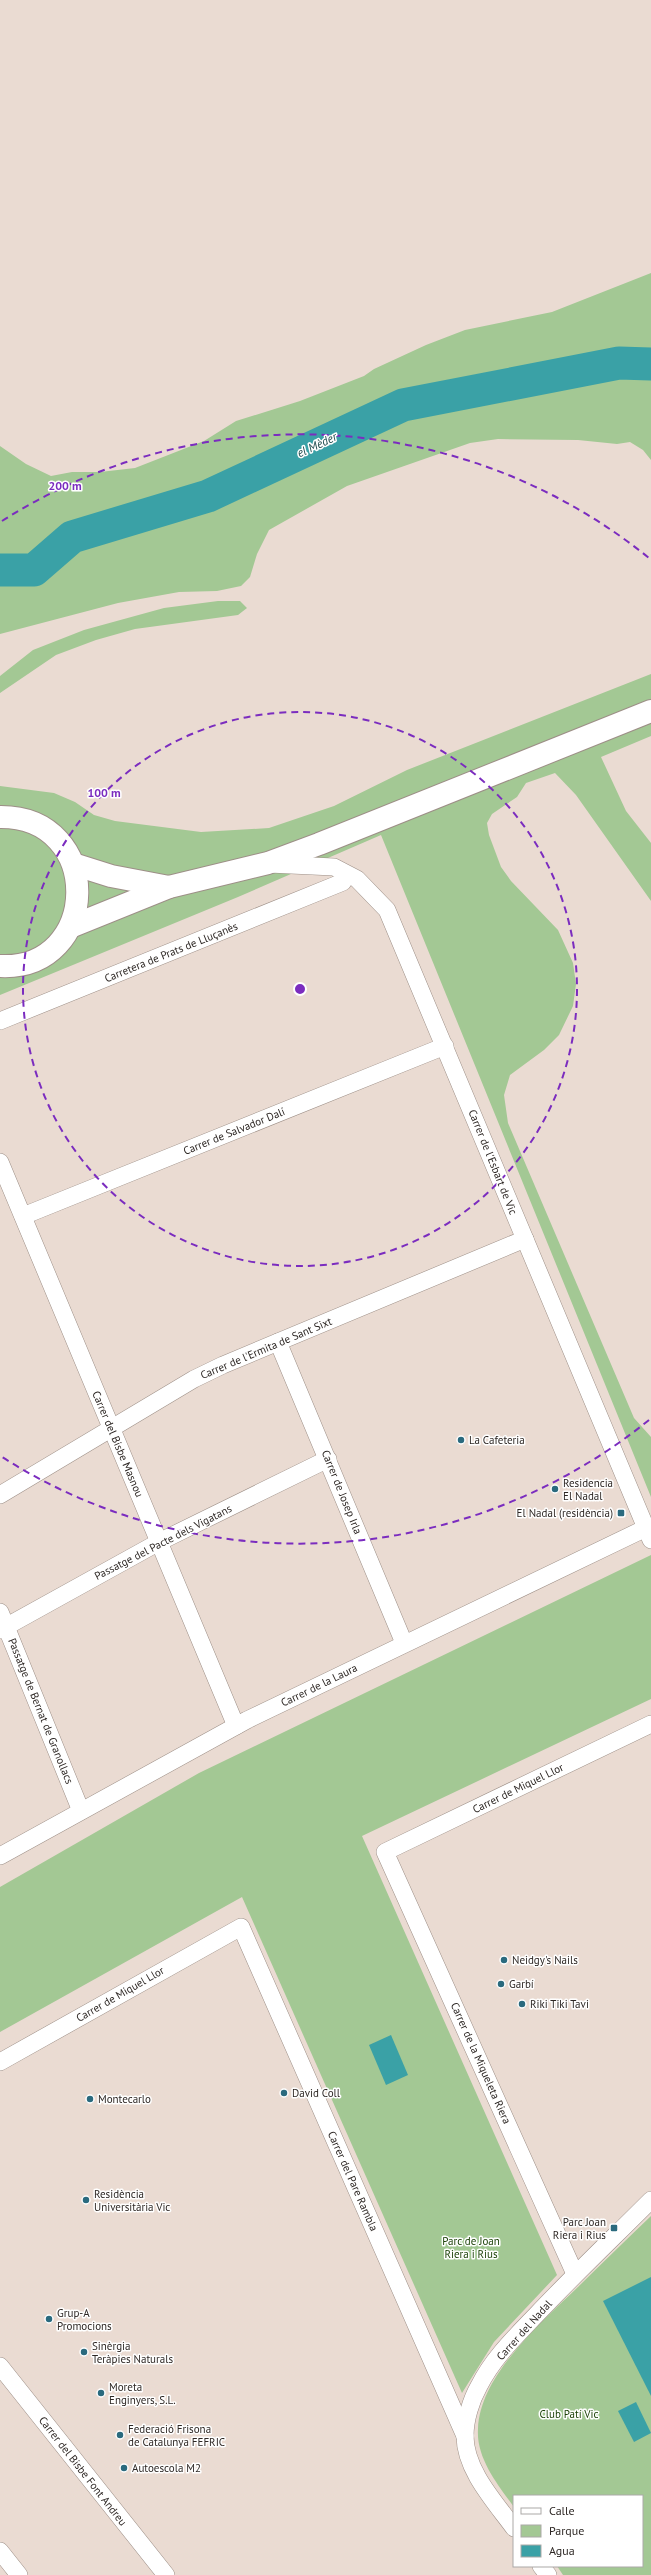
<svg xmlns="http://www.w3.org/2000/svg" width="651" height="2575" viewBox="0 0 651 2575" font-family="'PT Sans',sans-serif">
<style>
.green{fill:#a3c894}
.water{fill:#3aa1a6}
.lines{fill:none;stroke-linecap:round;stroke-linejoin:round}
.river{stroke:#3aa1a6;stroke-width:33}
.street-casing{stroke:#9d8f87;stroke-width:18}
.secondary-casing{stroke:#9d8f87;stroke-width:24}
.street{stroke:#fff;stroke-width:17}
.secondary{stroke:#fff;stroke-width:22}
.ring{fill:none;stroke:#7b2cbf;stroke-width:2;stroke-dasharray:7 5}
.poi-dot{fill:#2a6a7e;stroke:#fff;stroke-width:1.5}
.labels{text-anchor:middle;stroke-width:3;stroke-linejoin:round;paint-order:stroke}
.street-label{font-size:11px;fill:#2d2724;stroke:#fff}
.poi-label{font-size:11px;fill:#2d2724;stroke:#fff;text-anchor:start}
.park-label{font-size:11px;fill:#153c00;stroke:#fff}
.water-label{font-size:12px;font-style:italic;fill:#204d4f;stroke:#fff}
.centre{fill:#7b2cbf;stroke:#fff;stroke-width:2}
.ring-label{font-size:12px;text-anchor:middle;font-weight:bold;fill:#7b2cbf;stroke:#fff;stroke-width:3;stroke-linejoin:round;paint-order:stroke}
</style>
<rect width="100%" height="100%" fill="#eadbd2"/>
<!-- green -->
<g class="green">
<path d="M651,273V460L643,450L630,442L617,444L578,440L498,439L470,443L347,486L269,530L257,554L250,577L241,586L217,591L179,592L118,603L0,634V446L26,464L51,476L72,472H100L135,468L204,441L236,421L300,401L364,376L374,369L426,345L465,330L552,312Z"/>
<path d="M218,601H240L247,608L238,615L135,629L96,640L56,655L0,693V676L33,650L84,630L164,608Z"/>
<path d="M651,674V736L601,757L626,811L651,843V901L576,795L555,773L526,783L517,797L492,814L487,823L489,835L501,867L511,881L558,930L573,963L576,984L573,1006L559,1035L544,1050L510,1075L504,1095L508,1123L634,1418L651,1437V1497L381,835L238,897L0,995V786L54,793L75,802L94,815L115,821L201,832L269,828L334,806L407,770Z"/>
<path d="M651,1555V1699L362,1836L557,2275L494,2342L462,2393L242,1897L0,2032V1887L199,1773Z"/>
<path d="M651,2216V2575H563L557,2566H642V2496H514V2507C498,2485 476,2458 478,2429C480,2374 543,2321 579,2286C603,2262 627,2239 651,2216Z"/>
</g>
<!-- water -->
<g class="water">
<path d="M391,2035L408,2075L386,2085L369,2045Z"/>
<path d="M651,2277V2396L603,2301Z"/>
<path d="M636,2402L651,2433L634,2442L618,2411Z"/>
</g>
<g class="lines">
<!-- river -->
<path class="river" d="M0,570H34L72,537L208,496L403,405L619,363L651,364"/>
<defs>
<g id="street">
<path d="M269,864L334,867L357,879L387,910L651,1540"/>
<path d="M0,1021L343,882"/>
<path d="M0,1162L236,1726"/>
<path d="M23,1216L445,1046"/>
<path d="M278,1342L404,1643"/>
<path d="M0,1495L194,1379L223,1365L525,1239"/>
<path d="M0,1612L81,1811"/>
<path d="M0,1630L159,1542L328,1459"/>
<path d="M0,1856L247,1720L646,1528"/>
<path d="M0,2062L241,1927L465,2436"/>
<path d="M575,2274L385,1852L651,1724"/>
<path d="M0,2366L166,2575"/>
<path d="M514,2528C495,2502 465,2470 465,2436C465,2420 471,2400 479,2386C493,2358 516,2336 537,2314C574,2275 613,2238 651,2200"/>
<path d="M0,2551L19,2575"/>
<path d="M541,2566L548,2575"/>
</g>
<g id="secondary">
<path d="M0,817C105,816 101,971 0,966"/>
<path d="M73,864L111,876L169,887"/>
<path d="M70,927L169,887L268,863L319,844L651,711"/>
</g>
</defs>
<!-- street casing -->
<use href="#street" class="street-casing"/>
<!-- secondary casing -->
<use href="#secondary" class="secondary-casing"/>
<!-- street -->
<use href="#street" class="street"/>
<!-- secondary -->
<use href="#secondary" class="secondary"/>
</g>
<!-- distance rings -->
<g class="ring">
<circle cx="300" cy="989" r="277"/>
<path d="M649 1420A555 555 0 0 1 2 1457M2 521A555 555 0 0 1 649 558"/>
</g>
<!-- markers -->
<g class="poi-dot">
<circle cx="461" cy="1440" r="4"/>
<circle cx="555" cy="1489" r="4"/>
<rect x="617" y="1509" width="8" height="8" rx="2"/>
<circle cx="504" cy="1960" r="4"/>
<circle cx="501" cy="1984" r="4"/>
<circle cx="522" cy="2004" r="4"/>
<circle cx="284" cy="2093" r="4"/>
<circle cx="90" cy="2099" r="4"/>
<circle cx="86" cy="2200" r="4"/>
<rect x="610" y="2224" width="8" height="8" rx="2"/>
<circle cx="49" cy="2319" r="4"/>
<circle cx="84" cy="2352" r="4"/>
<circle cx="101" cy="2393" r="4"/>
<circle cx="120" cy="2435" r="4"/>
<circle cx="124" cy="2468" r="4"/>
</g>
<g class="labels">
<!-- street labels -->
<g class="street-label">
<text transform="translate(171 952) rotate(-22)" y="4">Carretera de Prats de Lluçanès</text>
<text transform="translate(234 1131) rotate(-22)" y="4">Carrer de Salvador Dalí</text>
<text transform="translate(493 1162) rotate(68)" y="4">Carrer de l'Esbart de Vic</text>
<text transform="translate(266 1348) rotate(-23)" y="4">Carrer de l'Ermita de Sant Sixt</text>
<text transform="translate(118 1444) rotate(67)" y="4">Carrer del Bisbe Masnou</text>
<text transform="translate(342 1492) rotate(68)" y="4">Carrer de Josep Irla</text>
<text transform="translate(163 1542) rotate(-27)" y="4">Passatge del Pacte dels Vigatans</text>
<text transform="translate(319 1685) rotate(-26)" y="4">Carrer de la Laura</text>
<text transform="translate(41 1711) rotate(68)" y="4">Passatge de Bernat de Granollacs</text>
<text transform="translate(518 1788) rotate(-26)" y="4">Carrer de Miquel Llor</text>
<text transform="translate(120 1994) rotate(-30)" y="4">Carrer de Miquel Llor</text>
<text transform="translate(481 2063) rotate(66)" y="4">Carrer de la Miqueleta Riera</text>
<text transform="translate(353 2181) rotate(66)" y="4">Carrer del Pare Rambla</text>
<text transform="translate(524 2330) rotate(-48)" y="4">Carrer del Nadal</text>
<text transform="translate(83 2471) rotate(52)" y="4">Carrer del Bisbe Font Andreu</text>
</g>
<!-- poi labels -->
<g class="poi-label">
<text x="469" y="1444">La Cafeteria</text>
<text x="563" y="1487">Residencia<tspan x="563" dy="13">El Nadal</tspan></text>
<text x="613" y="1517" text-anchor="end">El Nadal (residència)</text>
<text x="512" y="1964">Neidgy's Nails</text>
<text x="509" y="1988">Garbí</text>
<text x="530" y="2008">Riki Tiki Tavi</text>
<text x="292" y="2097">David Coll</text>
<text x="98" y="2103">Montecarlo</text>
<text x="94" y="2198">Residència<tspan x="94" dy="13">Universitària Vic</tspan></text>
<text x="606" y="2226" text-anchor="end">Parc Joan<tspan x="606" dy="13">Riera i Rius</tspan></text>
<text x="57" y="2317">Grup-A<tspan x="57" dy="13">Promocions</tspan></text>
<text x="92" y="2350">Sinèrgia<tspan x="92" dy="13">Teràpies Naturals</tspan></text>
<text x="109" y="2391">Moreta<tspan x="109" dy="13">Enginyers, S.L.</tspan></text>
<text x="128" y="2433">Federació Frisona<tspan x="128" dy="13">de Catalunya FEFRIC</tspan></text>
<text x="132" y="2472">Autoescola M2</text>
</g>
<!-- park labels -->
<g class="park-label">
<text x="471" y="2245">Parc de Joan<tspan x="471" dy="13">Riera i Rius</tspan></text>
<text x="569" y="2418">Club Patí Vic</text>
</g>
<!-- water labels -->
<g class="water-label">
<text transform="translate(317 445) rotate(-25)" y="4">el Mèder</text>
</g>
</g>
<circle cx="300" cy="989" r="6" class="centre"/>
<g class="ring-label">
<text x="65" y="490">200 m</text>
<text x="104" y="797">100 m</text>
</g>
<!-- legend -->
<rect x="513" y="2495" width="130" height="72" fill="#ffffff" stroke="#aba9a7"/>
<rect x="521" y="2508" width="20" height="6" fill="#ffffff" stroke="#aba9a7"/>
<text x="549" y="2515" font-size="12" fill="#2d2724">Calle</text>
<rect x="521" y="2525" width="20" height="12" fill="#a3c894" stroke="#aba9a7"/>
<text x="549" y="2535" font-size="12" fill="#2d2724">Parque</text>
<rect x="521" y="2545" width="20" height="12" fill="#3aa1a6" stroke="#aba9a7"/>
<text x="549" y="2555" font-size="12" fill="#2d2724">Agua</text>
</svg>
